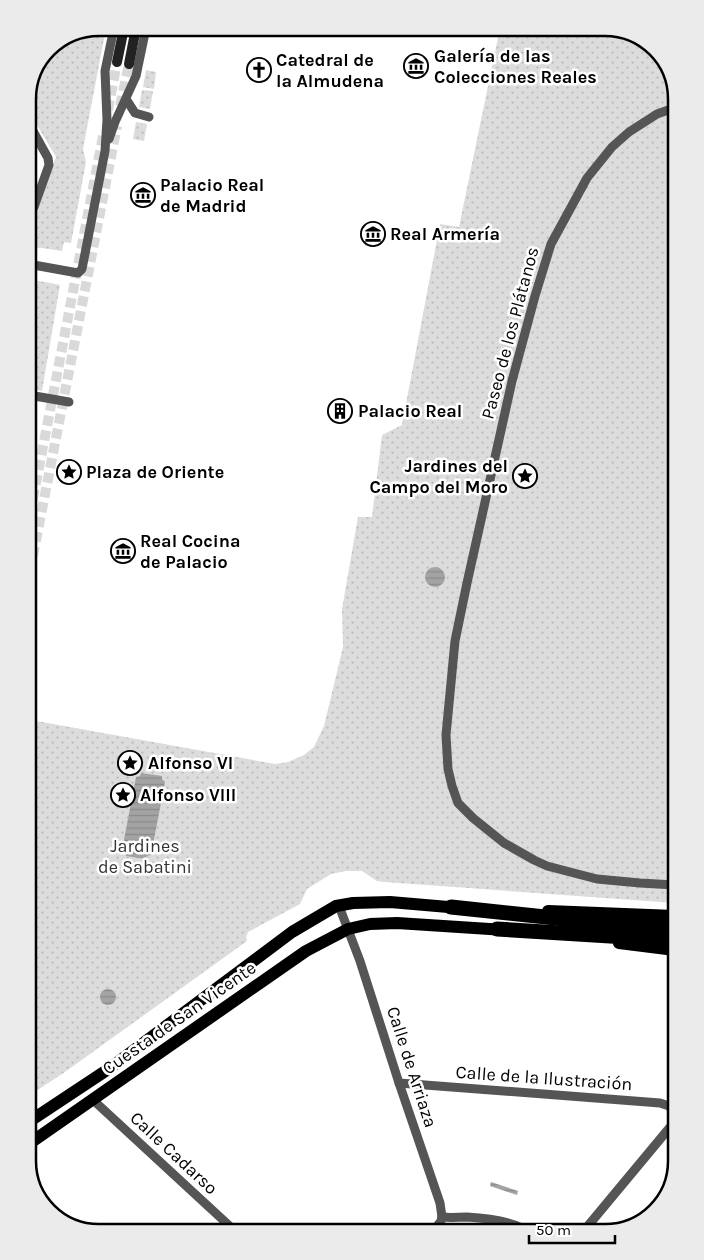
<svg xmlns="http://www.w3.org/2000/svg" width="704" height="1260" viewBox="0 0 704 1260" font-family="Karla,sans-serif">
<style>
.park{fill:url(#park-dots)}
.water{fill:url(#water-rules)}
.lines{fill:none;stroke-linecap:round;stroke-linejoin:round}
.secondary-tunnel{stroke:#d9d9d9;stroke-width:10;stroke-dasharray:10 5;stroke-linecap:butt}
.street{stroke:#555;stroke-width:9}
.secondary{stroke:#222;stroke-width:10}
.primary{stroke:#000;stroke-width:12}
.highway{stroke:#000;stroke-width:15}
.labels{text-anchor:middle;stroke-width:5;stroke-linejoin:round;paint-order:stroke}
.poi-label{font-size:18px;font-weight:bold;fill:#000;stroke:#fff;text-anchor:start}
.street-label{font-size:18px;fill:#000;stroke:#fff}
.park-label{font-size:18px;fill:#333;stroke:#fff}
.rim{fill:none;stroke:#000;stroke-width:2.5}
</style>
<defs>
<pattern id="park-dots" width="8" height="8" patternUnits="userSpaceOnUse" patternTransform="scale(1.25)"><rect width="8" height="8" fill="#dcdcdc"/><path d="M2 2h.1M6 6h.1" fill="none" stroke="#bbb" stroke-width="1.8" stroke-linecap="round"/></pattern>
<pattern id="water-rules" width="6" height="5" patternUnits="userSpaceOnUse" patternTransform="scale(1.25)"><rect width="6" height="5" fill="#a3a3a3"/><path d="M0 2.5h6" fill="none" stroke="#8b8b8b"/></pattern>
</defs>
<rect width="100%" height="100%" fill="#fff"/>
<!-- park -->
<g class="park">
<path d="M99,28H106L83,149L86,162L71,243L64,242L62,251L28,246V234L56,157L28,110V95L49,48Z"/>
<path d="M500,28H610L645,40L671,72L675,903L385,882L377,881L362,871H346L331,874L307,889L300,904L248,932L246,937L247,941L65,1072L33,1093L31,720L275,764L288,762L304,755L314,747L324,726L343,647L342,609L358,517H372L382,435L402,425L440,224L459,227Z"/>
<path d="M146,70L156,72L154,89L143,87Z"/>
<path d="M142,90L153,91L150,109L139,107Z"/>
<path d="M136,122L147,124L144,141L133,139Z"/>
<path d="M29,279L60,285L42,391L29,389Z"/>
<path d="M33,1179L56,1216L62,1212L70,1224L59,1220L33,1188Z"/>
</g>
<!-- water -->
<g class="water">
<circle cx="435" cy="577" r="10"/>
<path d="M141,773L162,776V779L165,782L151,855L147,856L145,859L126,856L125,852L122,850L136,777L140,776Z"/>
<circle cx="108" cy="997" r="8"/>
<path d="M491,1182L518,1191L517,1195L490,1186Z"/>
</g>
<g class="lines">
<!-- secondary-tunnel -->
<g class="secondary-tunnel">
<path d="M120,106L129,64"/>
<path d="M108,110L117,62"/>
<path d="M30,514L104,131"/>
<path d="M30,571L117,126"/>
</g>
<!-- street -->
<g class="street">
<path d="M126,99L135,113L149,117"/>
<path d="M671,109L657,114L629,132L612,147L587,178L551,244L535,296L512,381L467,583L455,641L446,735L448,769L452,786L458,803L473,818L504,843L534,860L547,866L597,879L640,883L675,885"/>
<path d="M28,122L48,158L49,165L34,207L28,206"/>
<path d="M109,139L115,122L136,76L146,28"/>
<path d="M28,264L78,273L82,269L105,151L107,120L105,71L114,28"/>
<path d="M29,395L69,402"/>
<path d="M339,906L360,961L399,1083L440,1203L442,1217"/>
<path d="M399,1083L660,1103L669,1106L675,1113L674,1121"/>
<path d="M92,1099L235,1231"/>
<path d="M442,1217C451,1218 458,1217 467,1217C486,1218 505,1220 522,1228"/>
<path d="M587,1227L676,1120"/>
<path d="M435,1229L441,1221L442,1217"/>
</g>
<!-- secondary -->
<g class="secondary">
<path d="M117,62L124,28"/>
<path d="M129,64L136,28"/>
</g>
<!-- primary -->
<g class="primary">
<path d="M548,911L675,916"/>
<path d="M619,943L675,950"/>
<path d="M33,1119L110,1068L292,932L336,906L353,903L390,902L460,908"/>
<path d="M33,1141L306,951L348,929L370,924L397,923L505,930"/>
</g>
<!-- highway -->
<g class="highway">
<path d="M451,907L621,925L675,929"/>
<path d="M497,929L675,940"/>
</g>
</g>
<!-- icons -->
<defs>
<symbol id="museum-ring" viewBox="-11 -11 22 22"><circle r="9.5" fill="#fff" stroke="#000" stroke-width="1.5"/><path d="M0-6L6-3V-2H-6V-3ZM-5-1h2V3h-2ZM-1-1h2V3h-2ZM3-1h2V3H3ZM-6 4H6V6H-6Z" fill="#000"/></symbol>
<symbol id="church-ring" viewBox="-11 -11 22 22"><circle r="9.5" fill="#fff" stroke="#000" stroke-width="1.5"/><path d="M-1.2-6h2.4v3.5h3.3v2.4h-3.3V6h-2.4V-.1h-3.3v-2.4h3.3Z" fill="#000"/></symbol>
<symbol id="building-ring" viewBox="-11 -11 22 22"><circle r="9.5" fill="#fff" stroke="#000" stroke-width="1.5"/><path d="M-4-6H4V6H1V3H-1V6H-4ZM-2.5-4.3h1.7v1.8h-1.7ZM.8-4.3h1.7v1.8H.8ZM-2.5-1h1.7V.8h-1.7ZM.8-1h1.7V.8H.8Z" fill="#000"/></symbol>
<symbol id="sight-ring" viewBox="-11 -11 22 22"><circle r="9.5" fill="#fff" stroke="#000" stroke-width="1.5"/><path d="M0-6L1.8-2.2L6-1.7L2.9 1.2L3.7 5.4L0 3.3L-3.7 5.4L-2.9 1.2L-6-1.7L-1.8-2.2Z" fill="#000"/></symbol>
</defs>
<g fill-rule="evenodd">
<use href="#museum-ring" x="402" y="52" width="28" height="28"/>
<use href="#church-ring" x="245" y="56" width="28" height="28"/>
<use href="#museum-ring" x="129" y="181" width="28" height="28"/>
<use href="#museum-ring" x="359" y="220" width="28" height="28"/>
<use href="#building-ring" x="326" y="397" width="28" height="28"/>
<use href="#sight-ring" x="55" y="458" width="28" height="28"/>
<use href="#sight-ring" x="511" y="462" width="28" height="28"/>
<use href="#museum-ring" x="109" y="537" width="28" height="28"/>
<use href="#sight-ring" x="116" y="749" width="28" height="28"/>
<use href="#sight-ring" x="109" y="781" width="28" height="28"/>
</g>
<g class="labels">
<!-- poi labels -->
<g class="poi-label">
<text x="434" y="62">Galería de las<tspan x="434" dy="21">Colecciones Reales</tspan></text>
<text x="276" y="66">Catedral de<tspan x="276" dy="21">la Almudena</tspan></text>
<text x="160" y="191">Palacio Real<tspan x="160" dy="21">de Madrid</tspan></text>
<text x="390" y="240">Real Armería</text>
<text x="358" y="417">Palacio Real</text>
<text x="508" y="472" text-anchor="end">Jardines del<tspan x="508" dy="21">Campo del Moro</tspan></text>
<text x="86" y="478">Plaza de Oriente</text>
<text x="140" y="547">Real Cocina<tspan x="140" dy="21">de Palacio</tspan></text>
<text x="148" y="769">Alfonso VI</text>
<text x="140" y="801">Alfonso VIII</text>
</g>
<!-- street labels -->
<g class="street-label">
<text transform="translate(510 333) rotate(-75)" y="6">Paseo de los Plátanos</text>
<text transform="translate(179 1018) rotate(-35)" y="6">Cuesta de San Vicente</text>
<text transform="translate(412 1067) rotate(72)" y="6">Calle de Arriaza</text>
<text transform="translate(544 1078) rotate(4)" y="6">Calle de la Ilustración</text>
<text transform="translate(174 1153) rotate(43)" y="6">Calle Cadarso</text>
</g>
<!-- park labels -->
<g class="park-label">
<text x="145" y="852">Jardines<tspan x="145" dy="21">de Sabatini</tspan></text>
</g>
</g>
<!-- crop -->
<path d="M0 0H704V1260H0ZM99 36H605A63 63 0 0 1 668 99V1161A63 63 0 0 1 605 1224H99A63 63 0 0 1 36 1161V99A63 63 0 0 1 99 36Z" fill="#ebebeb" fill-rule="evenodd"/>
<path class="rim" d="M99 36H605A63 63 0 0 1 668 99V1161A63 63 0 0 1 605 1224H99A63 63 0 0 1 36 1161V99A63 63 0 0 1 99 36Z"/>
<!-- scale -->
<path d="M529 1235v8h86v-8" fill="none" stroke="#000000" stroke-width="2.5"/>
<text x="536" y="1235" font-size="15" fill="#000000" stroke="#ffffff" stroke-width="4" paint-order="stroke">50 m</text>
</svg>
